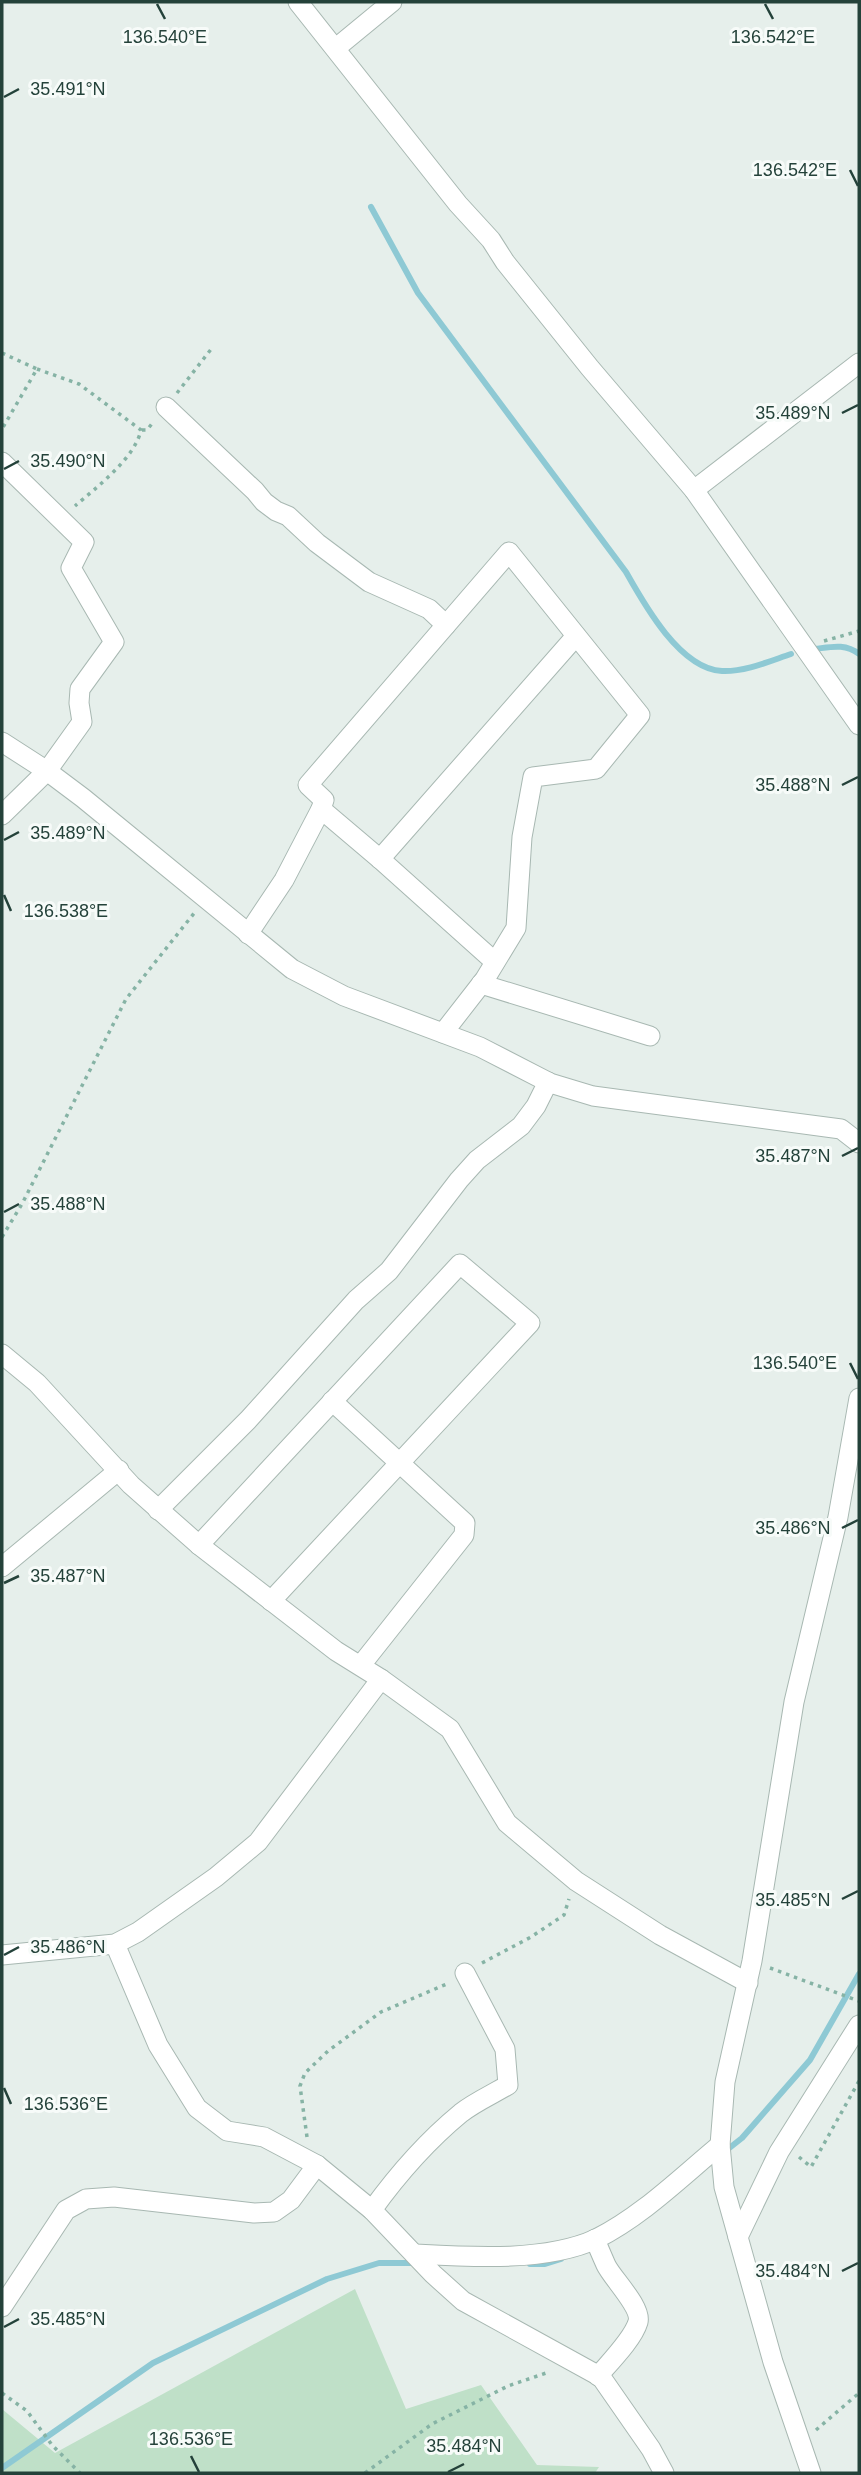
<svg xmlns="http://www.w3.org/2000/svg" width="861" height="2475" viewBox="0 0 861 2475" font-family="Arial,sans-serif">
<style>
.green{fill:#bfe0c8}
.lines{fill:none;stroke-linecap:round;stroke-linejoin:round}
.stream{stroke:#8ec9d4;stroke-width:6}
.minor-casing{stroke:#a8b8b2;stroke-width:21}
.path{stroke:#86b3a5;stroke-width:3.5;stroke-dasharray:3.5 5;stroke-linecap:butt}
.minor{stroke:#fff;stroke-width:19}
.ticks{fill:none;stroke:#24423a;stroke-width:2.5}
.ticks-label{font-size:18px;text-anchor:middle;fill:#24423a;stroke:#f7fbf9;stroke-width:6;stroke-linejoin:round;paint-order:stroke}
</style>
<rect width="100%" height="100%" fill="#e6efeb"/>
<!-- green -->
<path class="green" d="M355,2289L406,2409L481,2385L537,2465L599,2467L595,2473H2V2409L55,2453Z"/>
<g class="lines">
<!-- stream -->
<g class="stream">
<path d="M371,207L418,293L626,572C644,604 680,669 722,671C745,672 770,661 791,654"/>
<path d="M815,649C831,647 845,643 859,654"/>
<path d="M723,2153L742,2138L810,2060L859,1974"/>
<path d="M530,2264H545L561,2259"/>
<path d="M2,2468L153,2363L327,2279L379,2263H415"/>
</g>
<defs>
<g id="minor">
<path d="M298,2L458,204L491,240L505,262L590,368L694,490L859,725"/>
<path d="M336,48L392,2"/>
<path d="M166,407L255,491L264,502L276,511L288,516L317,543L369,582L429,609L446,625"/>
<path d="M2,462L84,542L71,568L114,642L80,689L79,703L82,722L47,771L2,815"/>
<path d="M694,490L859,363"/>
<path d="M2,742L47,771L83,798L292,969L344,996L480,1047L550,1083L593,1096L841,1129L859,1143"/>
<path d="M321,809L380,859L495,962"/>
<path d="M380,859L576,636"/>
<path d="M248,934L284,880L321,809L324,800L308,785L509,552L640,715L596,769L533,777L522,837L516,928L485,979L443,1033"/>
<path d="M481,984L650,1036"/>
<path d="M2,1354L37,1383L131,1485L199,1545L336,1651L381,1679L450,1729L507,1823L576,1881L660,1935L748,1983"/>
<path d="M332,1401L465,1523L464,1535L361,1665"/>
<path d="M158,1510L248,1420L356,1300L389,1271L459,1180L477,1160L521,1126L536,1106L548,1082"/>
<path d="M199,1545L460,1264L530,1323L271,1601"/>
<path d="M2,1567L119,1470"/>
<path d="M115,1944L158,2045L197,2108L227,2131L264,2137L317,2165L372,2210L433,2274L463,2301L601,2377L651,2449L664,2473"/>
<path d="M2,1955L115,1944L138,1932L216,1877L258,1842L381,1679"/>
<path d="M372,2210C398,2174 427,2141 461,2113C475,2102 493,2094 508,2085L505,2049L465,1973"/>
<path d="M738,2237L779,2152L859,2025"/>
<path d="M595,2239C598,2247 602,2256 606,2265C612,2278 642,2307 638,2322C633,2339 610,2362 598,2376"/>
<path d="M415,2254C470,2257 546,2262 596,2239C642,2216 680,2178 720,2145"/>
<path d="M2,2307L66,2210L86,2199L114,2197L254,2213L274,2212L291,2200L317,2165"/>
<path d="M811,2473L773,2362L724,2187L720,2145L725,2082L752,1961L794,1702L838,1517L859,1398"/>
</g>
</defs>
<!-- minor casing -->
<use href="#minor" class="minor-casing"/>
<!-- path -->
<g class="path">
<path d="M2,353L37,369L2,429"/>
<path d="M37,369L79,384L141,430C135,458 97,487 75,506"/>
<path d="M177,393L212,348"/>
<path d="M142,430H147L154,421"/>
<path d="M824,641L859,631"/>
<path d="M2,1237L22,1204L126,999L195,912"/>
<path d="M482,1963L531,1937L564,1915L569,1899"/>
<path d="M770,1968L859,2001"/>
<path d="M307,2137L300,2086L305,2073L328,2051L381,2012L449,1983"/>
<path d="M799,2157L811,2167L859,2081"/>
<path d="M2,2393L27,2411L52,2445L80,2473"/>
<path d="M816,2430L859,2393"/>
<path d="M365,2473L432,2424L508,2386L549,2372"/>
</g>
<!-- minor -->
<use href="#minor" class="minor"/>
</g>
<!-- ticks -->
<path class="ticks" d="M157,4L165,19M765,4L773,19M4,97L19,89M850,170L858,186M842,413L858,405M4,469L19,461M842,785L858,777M4,840L19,832M4,895L11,911M842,1156L858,1148M4,1212L19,1204M850,1363L858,1379M842,1528L858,1520M4,1583L19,1576M842,1899L858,1891M4,1955L19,1947M4,2088L11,2104M842,2271L858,2263M4,2327L19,2319M191,2456L199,2472M448,2472L464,2464"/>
<g class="ticks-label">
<text x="165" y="43">136.540°E</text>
<text x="773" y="43">136.542°E</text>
<text x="68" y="95">35.491°N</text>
<text x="795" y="176">136.542°E</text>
<text x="793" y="419">35.489°N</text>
<text x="68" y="467">35.490°N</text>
<text x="793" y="791">35.488°N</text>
<text x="68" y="839">35.489°N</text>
<text x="66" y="917">136.538°E</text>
<text x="793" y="1162">35.487°N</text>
<text x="68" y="1210">35.488°N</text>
<text x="795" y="1369">136.540°E</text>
<text x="793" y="1534">35.486°N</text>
<text x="68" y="1582">35.487°N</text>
<text x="793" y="1906">35.485°N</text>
<text x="68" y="1953">35.486°N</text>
<text x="66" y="2110">136.536°E</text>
<text x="793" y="2277">35.484°N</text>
<text x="68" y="2325">35.485°N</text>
<text x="191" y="2445">136.536°E</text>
<text x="464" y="2452">35.484°N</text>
</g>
<!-- border -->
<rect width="861" height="2475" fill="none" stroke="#24423a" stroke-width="7"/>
</svg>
